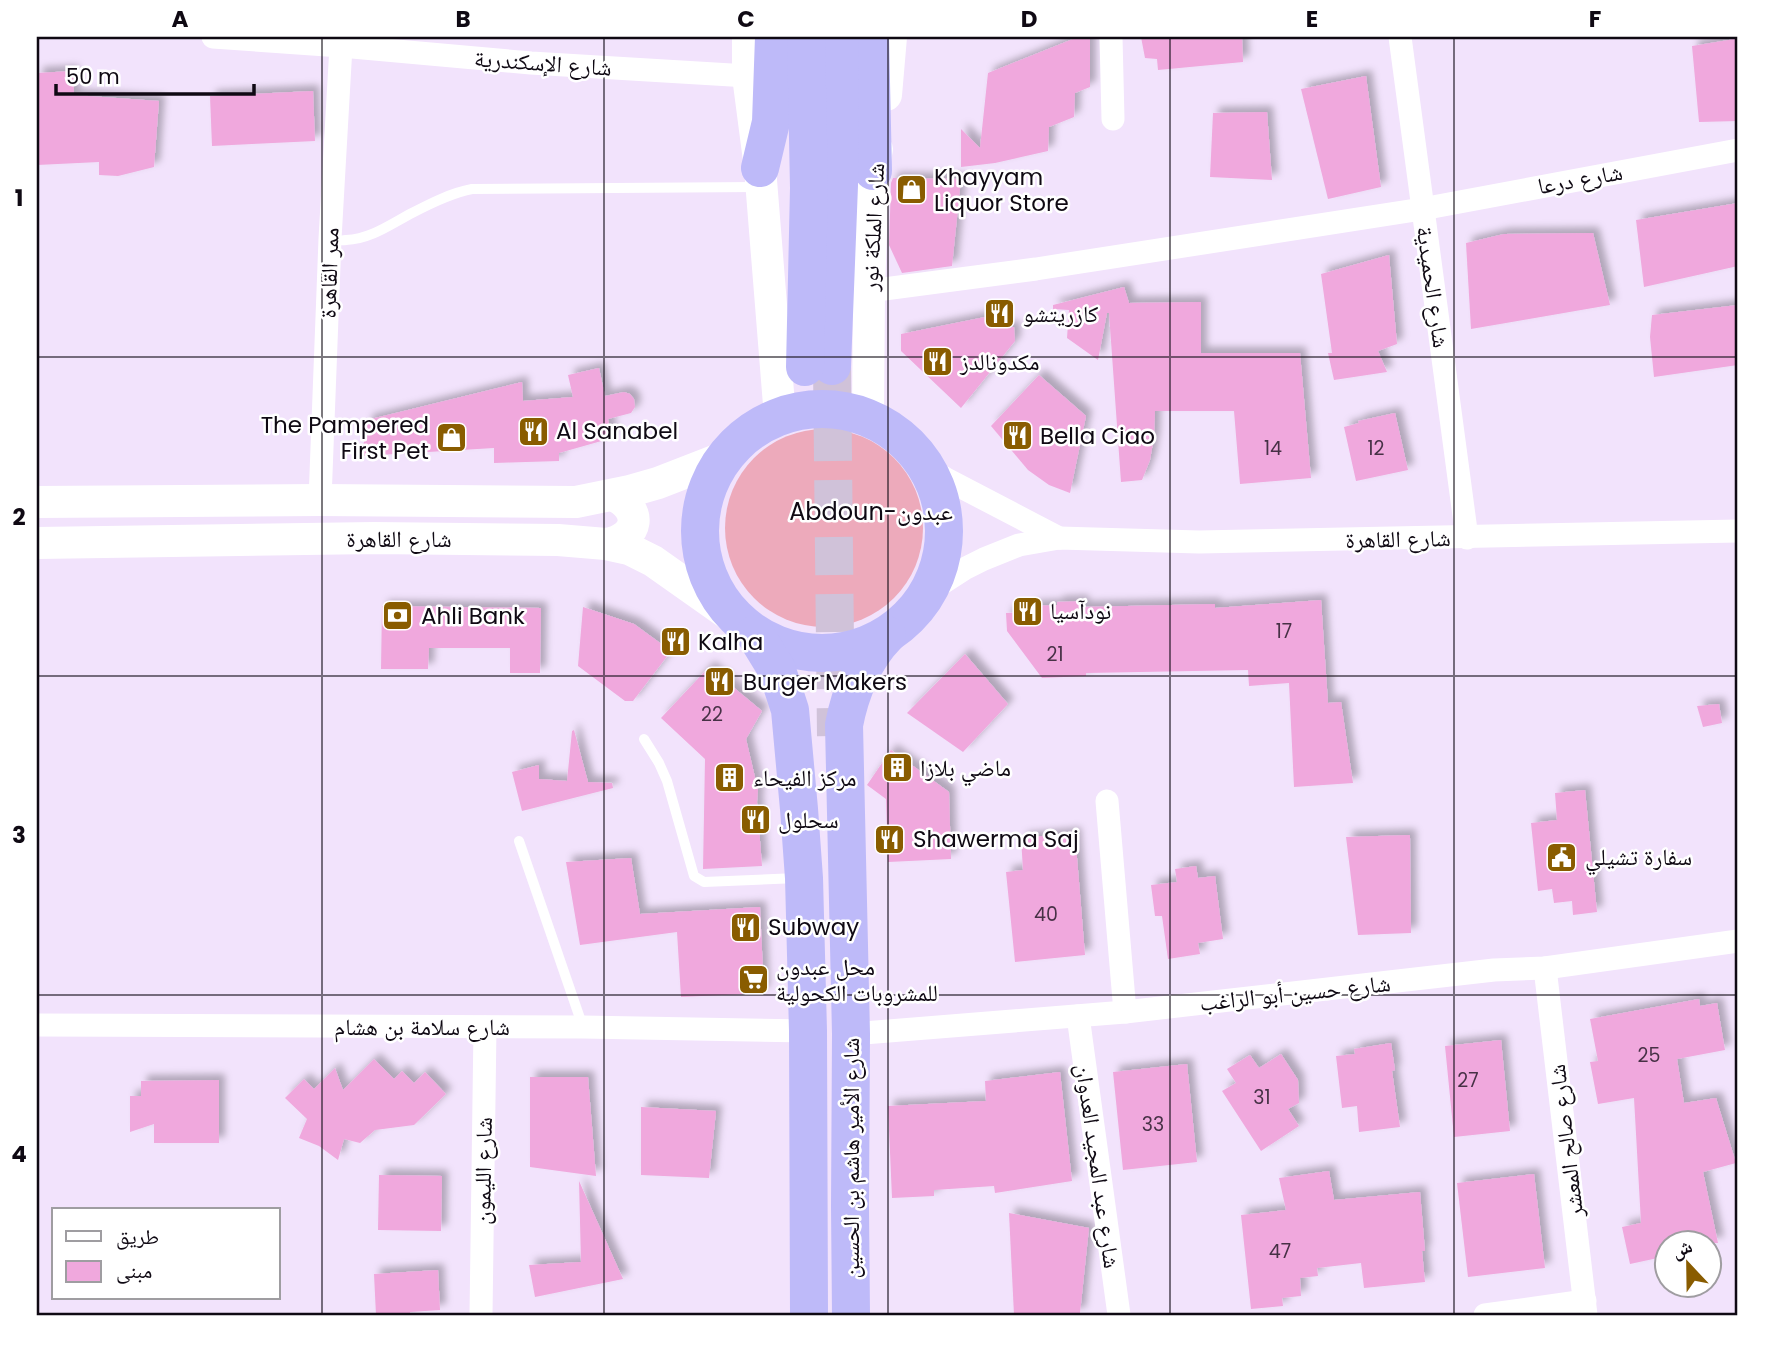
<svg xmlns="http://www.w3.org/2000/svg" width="1775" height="1352" viewBox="0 0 1775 1352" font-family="Poppins,'Noto Naskh Arabic',sans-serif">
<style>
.green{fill:#edaabb}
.building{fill:#f0a8dd;filter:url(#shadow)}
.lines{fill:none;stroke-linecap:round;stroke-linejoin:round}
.highway-tunnel{stroke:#d0c2d9;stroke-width:38;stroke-dasharray:38 19;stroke-linecap:butt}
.lane{stroke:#fff;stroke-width:10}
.street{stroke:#fff;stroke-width:23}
.secondary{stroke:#fff;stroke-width:32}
.highway{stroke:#bebaf9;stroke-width:38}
.grid{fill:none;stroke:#0f0913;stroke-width:2;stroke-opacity:0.55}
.labels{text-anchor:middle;stroke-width:5;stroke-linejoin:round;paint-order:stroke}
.number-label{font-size:19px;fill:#473146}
.street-label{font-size:23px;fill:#0f0913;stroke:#fff}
.poi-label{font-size:23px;fill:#0f0913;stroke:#fff;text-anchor:start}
.neighbourhood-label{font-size:24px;fill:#0f0913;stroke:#fff}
.neatline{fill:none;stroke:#0f0913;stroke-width:2.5}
.grid-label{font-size:23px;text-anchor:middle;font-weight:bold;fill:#0f0913}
</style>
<defs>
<filter id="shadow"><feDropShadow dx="6" dy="-6" stdDeviation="3.5" flood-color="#0004"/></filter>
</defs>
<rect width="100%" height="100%" fill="#f2e3fc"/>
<!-- green -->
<circle class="green" cx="824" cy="528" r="99"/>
<!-- building -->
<g class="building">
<path d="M1078,37H1090V87L1075,93L1074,117L1049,127L1048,151L995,163L961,167V129L980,148L988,73Z"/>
<path d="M1141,37H1242L1243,62L1158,70L1157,59L1145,58Z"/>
<path d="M1735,39L1738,65V121L1699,122L1692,46Z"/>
<path d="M73,71L74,95L159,101L154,167L118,176L99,175V162L37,165V73Z"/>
<path d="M1366,76L1381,187L1328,199L1301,89Z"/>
<path d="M313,91L315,141L212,146L210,96Z"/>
<path d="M1267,112L1272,180L1210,177L1213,113Z"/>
<path d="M893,178L961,179L952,266L902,273L889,245L891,183Z"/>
<path d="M1738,203V266L1644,287L1636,220Z"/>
<path d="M1593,233L1610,305L1471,329L1466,243L1504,234Z"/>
<path d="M1389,255L1397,344L1378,351L1387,372L1334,380L1328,353H1332L1321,274Z"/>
<path d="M1124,287L1129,303L1201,302V353H1300L1311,478L1240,484L1234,411H1155L1154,437L1150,460L1142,480L1121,482L1109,313H1107L1098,360L1067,338L1069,310L1053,309V305Z"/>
<path d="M1738,305V365L1654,377L1650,337L1652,315Z"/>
<path d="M1000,314L993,327H1014L1015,341L961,408L901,351V334Z"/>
<path d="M599,368L605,396L624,392L630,394L634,399L635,407L631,413L608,419L612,438L559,453V461L494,463V448L362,456L367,420L522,382L523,401L573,397L568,375Z"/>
<path d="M1039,375L1086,416L1070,493L1049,485L1028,470L991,426Z"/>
<path d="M1395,413L1408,470L1356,481L1344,427L1359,423L1358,421Z"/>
<path d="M1321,600L1328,703L1341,702L1353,783L1294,787L1289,683L1249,686L1248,670L1086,673V676L1042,678L1007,631L1006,613L1031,612V606L1057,605V602L1083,601V607L1215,604V608Z"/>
<path d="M382,606L541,608L540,673H510V648H429L428,669H381Z"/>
<path d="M583,607L634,624L671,651L633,701H625L578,666Z"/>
<path d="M965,654L1008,704L963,752L907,713Z"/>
<path d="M709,667L762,711L746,739L758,790L757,802L762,866L703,869L705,759L661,718Z"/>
<path d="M1719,704L1722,723L1703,727L1697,706Z"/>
<path d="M574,730L588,782L612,783L613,788L522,811L512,772L539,765V779L567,781L572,731Z"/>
<path d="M891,750L949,792L951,859L888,862L886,799L867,785Z"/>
<path d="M1585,790L1597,912L1573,915L1572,901L1554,903L1552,889L1538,891L1531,823L1557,820L1555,793Z"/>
<path d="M1075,833L1085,955L1015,962L1006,872L1023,870L1021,838Z"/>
<path d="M1410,835L1411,933L1358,935L1346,837Z"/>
<path d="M631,858L640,914L760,907L764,993L681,997L677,932L580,945L566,862Z"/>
<path d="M1196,866L1198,878L1215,876L1223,939L1198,943L1200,954L1168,959L1162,916H1155L1151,885L1177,882L1175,869Z"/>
<path d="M1699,999L1700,1006L1717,1003L1725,1050L1677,1059L1684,1103L1716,1098L1736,1163L1703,1172L1718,1243H1667V1256L1630,1264L1622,1227L1641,1223L1634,1098L1598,1104L1590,1062L1598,1061L1590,1019Z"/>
<path d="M1501,1040L1510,1131L1454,1137L1445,1046Z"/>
<path d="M1391,1043L1395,1070L1392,1071L1400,1127L1359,1132L1357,1106L1342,1108L1336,1056L1355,1054L1354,1049Z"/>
<path d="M1281,1054L1298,1080L1299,1103L1288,1109L1299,1126L1261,1151L1222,1091L1236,1083L1227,1069L1250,1055L1259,1068Z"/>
<path d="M374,1059L394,1079L402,1071L414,1083L425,1072L446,1094L414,1125L375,1130L360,1143L344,1139L338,1160L319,1146L299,1138L307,1119L285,1098L304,1079L314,1089L335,1068L343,1090Z"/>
<path d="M1187,1064L1197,1162L1123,1170L1113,1072Z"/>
<path d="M1060,1072L1072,1181L995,1193L994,1186L934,1190V1196L892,1198L888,1106L986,1101L985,1081Z"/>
<path d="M530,1077H588L596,1176L530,1167Z"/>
<path d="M219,1080V1143H154V1124L130,1132V1096H141V1081Z"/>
<path d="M641,1107L716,1111L709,1178L641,1175Z"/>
<path d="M1329,1171L1334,1200L1420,1192L1425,1251H1422L1425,1282L1364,1288L1361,1263L1317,1268L1318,1276L1300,1278L1301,1296L1282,1298L1283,1306L1251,1309L1241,1215L1286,1210L1279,1178Z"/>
<path d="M1534,1174L1545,1268L1468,1277L1457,1183Z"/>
<path d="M379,1175L442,1176L441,1231L378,1230Z"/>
<path d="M579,1181L623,1279L535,1297L529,1265L581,1262Z"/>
<path d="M1009,1213L1089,1228L1080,1313L1054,1315H1014Z"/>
<path d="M438,1270L440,1310L410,1312L411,1315H376L374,1274Z"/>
</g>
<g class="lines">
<!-- highway-tunnel -->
<path class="highway-tunnel" d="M832,366L836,736"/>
<!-- lane -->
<g class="lane">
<path d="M330,239C335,240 341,241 346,240C371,239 391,224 412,213C431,203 451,193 472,189L757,187"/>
<path d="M644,739L659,763L667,781L694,876L704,882L798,878"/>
<path d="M519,841L583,1027"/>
</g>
<!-- street -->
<g class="street">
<path d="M213,37L341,46L531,63L748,76"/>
<path d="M1111,37L1113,119"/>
<path d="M1400,37L1467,538"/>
<path d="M869,291L1036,269L1422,209L1738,150"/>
<path d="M927,467L946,479L1059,538"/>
<path d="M320,500L330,239L341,46"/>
<path d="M930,591L964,569L984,559L1019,545L1059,538L1199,542L1738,531"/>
<path d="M1107,801L1125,1012"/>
<path d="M1545,968L1586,1315"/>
<path d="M1078,1016L1119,1315"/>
<path d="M37,1025L583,1027L808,1031"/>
<path d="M851,1034L1125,1012L1494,970L1545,968L1738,941"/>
<path d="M481,1315L485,1027"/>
<path d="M1485,1315L1585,1301"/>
</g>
<!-- secondary -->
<g class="secondary">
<path d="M748,37V76L760,168L780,417"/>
<path d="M886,95L891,37"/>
<path d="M868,417L869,291L873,171L877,149"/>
<path d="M37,502L320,500L576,502L630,491L658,483L725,457"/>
<path d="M37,543L374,538L558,540L606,544L629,549L653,561L738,621"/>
<path d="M606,544C640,538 643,509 613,495"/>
</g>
<!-- highway -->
<g class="highway">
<path d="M870,37L873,171"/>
<path d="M760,168L771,122L774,37"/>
<path d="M832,366L839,185L840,37"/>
<path d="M805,367L809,188L806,37"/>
<circle cx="822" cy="531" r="122"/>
<path d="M755,634L777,670L790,710L799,809L804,878L808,1031L809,1315"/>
<path d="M851,1315L850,1206L851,1034L844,725C850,693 864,658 887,635"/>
</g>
</g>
<!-- grid -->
<path class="grid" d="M322,37V1315M604,37V1315M888,37V1315M1170,37V1315M1454,37V1315M37,357H1738M37,676H1738M37,995H1738"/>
<!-- icons -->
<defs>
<symbol id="shop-square" viewBox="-11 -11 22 22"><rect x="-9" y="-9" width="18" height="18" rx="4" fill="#895c00" stroke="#fff"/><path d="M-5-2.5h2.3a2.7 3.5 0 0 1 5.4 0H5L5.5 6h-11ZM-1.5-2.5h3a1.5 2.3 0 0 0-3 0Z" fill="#fff"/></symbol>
<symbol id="restaurant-square" viewBox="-11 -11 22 22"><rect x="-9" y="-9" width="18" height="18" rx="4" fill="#895c00" stroke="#fff"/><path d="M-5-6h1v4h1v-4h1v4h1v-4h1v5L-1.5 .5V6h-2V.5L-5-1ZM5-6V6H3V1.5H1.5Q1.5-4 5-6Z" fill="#fff"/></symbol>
<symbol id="bank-square" viewBox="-11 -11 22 22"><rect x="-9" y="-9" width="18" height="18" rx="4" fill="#895c00" stroke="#fff"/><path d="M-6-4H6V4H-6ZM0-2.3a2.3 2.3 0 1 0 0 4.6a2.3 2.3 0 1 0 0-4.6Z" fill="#fff"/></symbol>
<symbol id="building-square" viewBox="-11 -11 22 22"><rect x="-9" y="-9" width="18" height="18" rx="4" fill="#895c00" stroke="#fff"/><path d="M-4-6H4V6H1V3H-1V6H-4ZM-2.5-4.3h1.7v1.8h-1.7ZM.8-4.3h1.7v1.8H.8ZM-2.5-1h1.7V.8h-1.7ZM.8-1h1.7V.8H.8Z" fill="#fff"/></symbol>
<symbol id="civic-square" viewBox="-11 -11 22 22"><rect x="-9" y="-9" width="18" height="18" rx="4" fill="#895c00" stroke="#fff"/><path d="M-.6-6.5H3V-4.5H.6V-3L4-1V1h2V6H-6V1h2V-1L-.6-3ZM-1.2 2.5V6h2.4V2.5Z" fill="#fff"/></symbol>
<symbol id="supermarket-square" viewBox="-11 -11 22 22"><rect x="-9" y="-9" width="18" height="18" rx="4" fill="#895c00" stroke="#fff"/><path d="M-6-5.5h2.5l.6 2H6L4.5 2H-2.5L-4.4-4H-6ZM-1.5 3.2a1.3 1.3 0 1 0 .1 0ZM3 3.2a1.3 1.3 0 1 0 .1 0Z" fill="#fff"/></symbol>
</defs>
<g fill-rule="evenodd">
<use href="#shop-square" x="894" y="172" width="35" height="35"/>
<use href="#restaurant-square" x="982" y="296" width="35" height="35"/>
<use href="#restaurant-square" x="920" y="344" width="35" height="35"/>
<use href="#restaurant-square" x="516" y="414" width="35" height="35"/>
<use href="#restaurant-square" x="1000" y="418" width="35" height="35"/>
<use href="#shop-square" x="434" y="420" width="35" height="35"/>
<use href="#restaurant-square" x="1010" y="594" width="35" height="35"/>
<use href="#bank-square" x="380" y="598" width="35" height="35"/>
<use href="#restaurant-square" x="658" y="624" width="35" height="35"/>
<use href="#restaurant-square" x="702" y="664" width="35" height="35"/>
<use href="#building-square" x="880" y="750" width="35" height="35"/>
<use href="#building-square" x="712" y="760" width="35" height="35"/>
<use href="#restaurant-square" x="738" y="802" width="35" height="35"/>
<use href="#restaurant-square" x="872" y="822" width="35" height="35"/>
<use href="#civic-square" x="1544" y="840" width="35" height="35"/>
<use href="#restaurant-square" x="728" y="910" width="35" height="35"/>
<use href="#supermarket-square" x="736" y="962" width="35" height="35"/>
</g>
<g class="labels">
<!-- number labels -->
<g class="number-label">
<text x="1273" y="455">14</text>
<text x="1376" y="455">12</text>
<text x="1284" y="638">17</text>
<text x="1055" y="661">21</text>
<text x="712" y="721">22</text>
<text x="1046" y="921">40</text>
<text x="1649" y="1062">25</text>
<text x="1468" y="1087">27</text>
<text x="1262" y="1104">31</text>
<text x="1153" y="1131">33</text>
<text x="1280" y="1258">47</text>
</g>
<!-- street labels -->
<g class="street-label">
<text transform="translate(543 63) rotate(4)" y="8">شارع الإسكندرية</text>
<text transform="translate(1580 179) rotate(-10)" y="8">شارع درعا</text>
<text transform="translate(873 227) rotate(-87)" y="8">شارع الملكة نور</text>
<text transform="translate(329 273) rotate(-88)" y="8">ممر القاهرة</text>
<text transform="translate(1433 287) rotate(82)" y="8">شارع الحميدية</text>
<text x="399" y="547">شارع القاهرة</text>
<text transform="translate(1398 539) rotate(-1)" y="8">شارع القاهرة</text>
<text transform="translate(1295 993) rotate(-6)" y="8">شارع حسين أبو الراغب</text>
<text x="422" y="1035">شارع سلامة بن هشام</text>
<text transform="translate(1566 1141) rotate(-97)" y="8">شارع صالح المعشر</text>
<text transform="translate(851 1158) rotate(-90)" y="8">شارع الأمير هاشم بن الحسين</text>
<text transform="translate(1098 1166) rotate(82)" y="8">شارع عبد المجيد العدوان</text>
<text transform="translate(483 1171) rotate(-89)" y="8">شارع الليمون</text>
</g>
<!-- poi labels -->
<g class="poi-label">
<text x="934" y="185">Khayyam<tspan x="934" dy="26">Liquor Store</tspan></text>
<text x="1023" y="322">كازريتشو</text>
<text x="960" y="370">مكدونالدز</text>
<text x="429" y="433" text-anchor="end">The Pampered<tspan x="429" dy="26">First Pet</tspan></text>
<text x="556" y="439">Al Sanabel</text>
<text x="1040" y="444">Bella Ciao</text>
<text x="1050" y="619">نودآسيا</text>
<text x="421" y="624">Ahli Bank</text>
<text x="698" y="650">Kalha</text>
<text x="743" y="690">Burger Makers</text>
<text x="920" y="776">ماضي بلازا</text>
<text x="753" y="786">مركز الفيحاء</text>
<text x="778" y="828">سحلول</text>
<text x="913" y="847">Shawerma Saj</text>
<text x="1585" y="865">سفارة تشيلي</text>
<text x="768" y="935">Subway</text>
<text x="776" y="975">محل عبدون<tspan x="776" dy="26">للمشروبات الكحولية</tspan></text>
</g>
<!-- neighbourhood labels -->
<g class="neighbourhood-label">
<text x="871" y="520">Abdoun-عبدون</text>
</g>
</g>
<!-- border -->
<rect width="1775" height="1352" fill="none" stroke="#ffffff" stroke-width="77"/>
<!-- legend -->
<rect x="52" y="1208" width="228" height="91" fill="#ffffff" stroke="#9f9da1" stroke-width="2"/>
<rect x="66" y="1231" width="35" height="10" fill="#ffffff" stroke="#9f9da1" stroke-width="2"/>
<text x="116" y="1244" font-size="21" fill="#0f0913">طريق</text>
<rect x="66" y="1261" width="35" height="21" fill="#f0a8dd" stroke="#9f9da1" stroke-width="2"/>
<text x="116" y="1278" font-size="21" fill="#0f0913">مبنى</text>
<!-- north arrow -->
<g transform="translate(1688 1264) rotate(338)"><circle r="33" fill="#ffffff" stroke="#9f9da1" stroke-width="2"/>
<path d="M0-5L12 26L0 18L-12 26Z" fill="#895c00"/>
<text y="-10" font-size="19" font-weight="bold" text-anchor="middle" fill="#0f0913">ش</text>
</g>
<!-- scale -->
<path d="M56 84v10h198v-10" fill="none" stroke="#0f0913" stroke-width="3.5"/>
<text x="66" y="84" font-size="21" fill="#0f0913" stroke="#ffffff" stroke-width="5" paint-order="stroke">50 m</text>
<rect x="38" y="38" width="1698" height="1276" class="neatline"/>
<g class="grid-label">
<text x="180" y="27">A</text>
<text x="463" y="27">B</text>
<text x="746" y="27">C</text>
<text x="1029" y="27">D</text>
<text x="1312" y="27">E</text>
<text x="1595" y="27">F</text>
<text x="19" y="206">1</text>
<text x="19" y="525">2</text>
<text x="19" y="843">3</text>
<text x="19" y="1162">4</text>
</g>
</svg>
